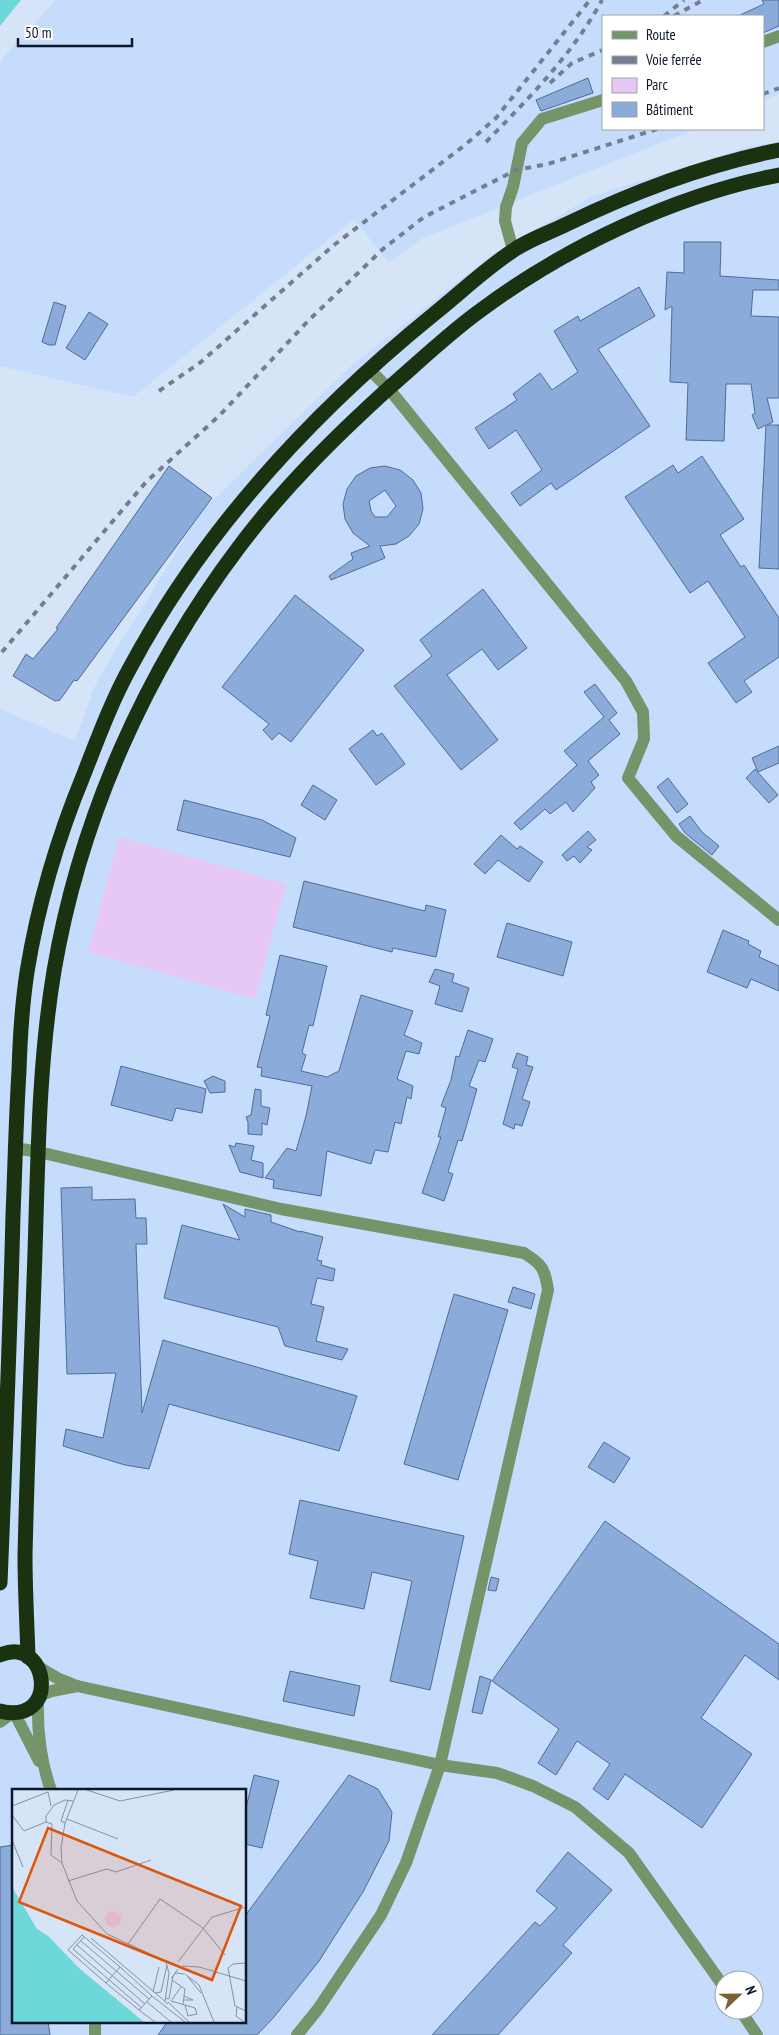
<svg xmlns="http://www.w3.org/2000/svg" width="779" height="2035" viewBox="0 0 779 2035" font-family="'PT Sans Narrow',sans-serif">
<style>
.built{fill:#c5dcfd;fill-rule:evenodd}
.green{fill:#e7c7f3}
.water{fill:#6cd8d9}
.building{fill:#8babda;stroke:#4e6c97;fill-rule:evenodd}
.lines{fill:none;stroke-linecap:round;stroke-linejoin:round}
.minor{stroke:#769469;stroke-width:12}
.highway{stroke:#1a3210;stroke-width:15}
.rail{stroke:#727f91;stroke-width:4;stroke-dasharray:6 6;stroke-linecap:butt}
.inset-road{fill:none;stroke:#8592a5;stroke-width:1}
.view{fill:#dd560d;fill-opacity:0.15;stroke:#dd560d;stroke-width:2.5}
.inset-edge{fill:none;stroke:#0c1829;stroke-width:2.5}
</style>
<rect width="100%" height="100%" fill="#d6e4f8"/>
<!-- built -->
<g class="built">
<path d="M56,0H779V94L763,101V16H603V129H695L421,239L389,263L354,219L133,397L0,366V63L8,52Z"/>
<path d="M779,142V2035H0V709L75,741L94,688L107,664L202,511L349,368L490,256L593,196L751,146ZM14,1790H245V2021H14ZM724,1980H754V2010H724Z"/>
</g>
<!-- green -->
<path class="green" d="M119,837L286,884L255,999L88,952Z"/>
<!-- water -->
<path class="water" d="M0,0H21L0,26Z"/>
<!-- building -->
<g class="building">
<path d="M762,0H779V26L763,33V16H738L764,4Z"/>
<path d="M588,78L593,93L541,111L536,100Z"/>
<path d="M684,242H721L720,276L779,280V290H753L751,316L779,317V398H767L773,422L767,425H779V569L759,568L766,425L758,429L752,415L755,413L751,384H726L724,441L686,440L688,383L670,382L672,306L665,310L667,272L684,273Z"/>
<path d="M639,287L655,316L598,349L650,426L556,490L551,483L520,506L511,493L542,470L516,430L489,449L475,428L517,400L513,394L540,373L552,390L578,372L554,331L578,316L580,321Z"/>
<path d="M54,302L66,306L55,345H49L42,342Z"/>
<path d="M89,312L108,324L85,360L66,348Z"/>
<path d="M702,456L744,519L720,535L741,567L744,565L779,618V657L744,681L752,692L736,703L708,663L745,637L708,581L690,593L625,497L673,465L678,473Z"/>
<path d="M169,466L212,498L77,681L74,680L60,700L55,701L13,676L26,654L33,659L58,629L56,628Z"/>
<path d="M385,466L400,470L413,480L421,493L423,509L419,524L409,536L396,544L380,546L385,558L331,580L329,576L353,559L351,553L370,546L353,533L345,519L343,504L347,489L356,476L370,468ZM385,490L396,506L387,517H375L371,511L369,501Z"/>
<path d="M483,589L527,648L498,670L482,649L447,675L498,740L461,770L394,686L432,656L420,640Z"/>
<path d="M295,595L364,650L291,742L279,733L272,740L263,730L269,724L222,687Z"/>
<path d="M595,684L617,713L609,720L620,734L588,761L599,775L591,782L595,788L573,812L566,802L550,814L545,809L521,830L514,823L577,765L564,751L604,717L584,692Z"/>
<path d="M373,730L377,736L382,733L405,764L376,785L349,749Z"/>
<path d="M779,746V763L758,772L752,758Z"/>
<path d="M755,769L778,795L769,803L746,778Z"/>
<path d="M668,778L688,804L677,813L657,787Z"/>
<path d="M313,785L337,800L325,820L301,805Z"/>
<path d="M184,800L262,820L296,838L290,857L177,830Z"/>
<path d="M690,816L702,832L719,846L712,855L685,833L679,824Z"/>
<path d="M588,831L596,840L587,847L592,850L580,863L574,856L567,861L562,855Z"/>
<path d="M501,835L517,849L520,846L543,862L529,882L498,860L485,874L474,864Z"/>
<path d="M304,881L425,911L426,905L446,910L436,957L393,948L392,952L293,927Z"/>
<path d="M507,923L572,942L563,976L497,957Z"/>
<path d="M723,930L749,941L748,944L761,951L759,957L779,966V991L751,979L747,988L707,972Z"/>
<path d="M280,955L327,966L313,1026L309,1025L302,1053L306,1055L301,1071L327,1077L339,1071L361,995L413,1011L404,1035L422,1043L419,1054L406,1051L397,1079L413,1086L411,1099L407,1097L401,1124L395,1122L388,1152L375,1150L371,1164L327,1151L321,1196L273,1188L274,1180L265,1178L287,1148L296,1151L306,1116L312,1086L261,1076L262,1068L257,1067L270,1016L266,1015Z"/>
<path d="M435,969L454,974L452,982L469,988L462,1012L435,1004L440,986L429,982Z"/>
<path d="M468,1030L493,1039L485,1062L479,1060L469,1086L477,1089L462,1141L458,1140L448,1172L453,1174L444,1201L422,1193L441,1137H438L446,1108L441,1106L451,1080L456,1056L459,1057Z"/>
<path d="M517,1053L528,1057L526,1065L533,1067L522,1099L530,1102L522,1126L515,1124L514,1129L503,1124L518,1069L512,1067Z"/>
<path d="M121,1066L206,1089L202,1113L176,1108L172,1121L111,1105Z"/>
<path d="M213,1076L225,1081V1092L210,1093L204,1081Z"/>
<path d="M255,1089L261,1090V1106L270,1108L267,1125L262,1123V1135L248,1134V1122L246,1117L251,1115Z"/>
<path d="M236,1143L254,1146L251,1160L263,1163V1178L240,1172L229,1145L235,1147Z"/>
<path d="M92,1187V1200L135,1199L136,1218H146L147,1244H136L142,1413L163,1340L357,1396L339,1451L169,1404L149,1469L125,1465L63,1446L66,1429L103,1438L116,1373L67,1374L61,1188Z"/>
<path d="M223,1204L245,1217V1209L271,1215V1222L300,1232V1231L323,1237L317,1260L322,1261L321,1265L335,1269L333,1281L317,1278L311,1304L324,1307L316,1341L348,1349L342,1360L285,1346L278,1327L164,1298L182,1225L240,1240Z"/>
<path d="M513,1287L535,1294L531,1309L508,1302Z"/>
<path d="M454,1294L508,1310L458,1480L404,1464Z"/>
<path d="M604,1442L630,1458L614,1483L588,1467Z"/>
<path d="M300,1500L464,1536L430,1690L390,1681L412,1581L372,1572L364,1609L310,1598L318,1561L289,1554Z"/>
<path d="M605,1521L779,1644V1680L745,1655L701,1718L752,1754L702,1828L625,1774L608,1800L593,1789L610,1764L577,1741L556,1775L538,1763L559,1729L492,1681Z"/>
<path d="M491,1577L499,1579L496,1591L488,1590Z"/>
<path d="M290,1671L360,1686L354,1716L283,1701Z"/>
<path d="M480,1676L491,1680L482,1714L472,1712Z"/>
<path d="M254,1775L279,1781L262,1848L245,1844V1812Z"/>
<path d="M349,1775L378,1789L392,1812L389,1841L363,1892L319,1961L274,2017L257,2035H158L168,2021H245V1916Z"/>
<path d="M14,1845V2021H48L50,2035H0V1847Z"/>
<path d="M568,1852L612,1890L563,1945L572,1953L498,2035H432L535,1922L540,1926L557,1908L536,1891Z"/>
</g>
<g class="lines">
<!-- minor -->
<g class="minor">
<path d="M763,42L779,36"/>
<path d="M513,250L505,221L506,207L513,187L522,143L542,119L603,100"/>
<path d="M369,369L389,389L626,681L643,712L644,739L628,778L676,836L779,920"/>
<path d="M15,1148L39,1152L281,1209L524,1253C542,1264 545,1269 548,1290L440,1765L406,1863L381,1915L318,2009L297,2035"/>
<path d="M37,1666L57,1678L77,1686L440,1765L497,1773L533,1786L575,1807L629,1853L724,1987"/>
<path d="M39,1696L52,1691L77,1686"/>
<path d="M38,1699C37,1731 40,1760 51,1790"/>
<path d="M15,1714L39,1761"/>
<path d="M0,1722L11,1714"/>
<path d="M740,2010L757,2035"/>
<path d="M95,2021V2035"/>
</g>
<!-- highway -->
<g class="highway">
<path d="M0,1583C5,1461 10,1338 13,1215C15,1167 16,1119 19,1071C20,1038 22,1005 27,972C38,904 58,837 84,774C98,738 112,700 131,666C205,528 312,413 434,314C459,294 484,270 511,252C527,240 549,233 567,224C635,191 705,165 779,150"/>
<path d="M0,1655C48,1634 62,1726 0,1711"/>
<path d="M28,1657C27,1623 25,1590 25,1556C27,1465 31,1373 34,1281C38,1178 37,1073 54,971C80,818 146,670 239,547C283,488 336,436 390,387C420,361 449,333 481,310C566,247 675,195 779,175"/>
</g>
<!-- rail -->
<g class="rail">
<path d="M664,16L684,0"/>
<path d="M674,16L703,0"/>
<path d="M550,83L572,63L603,50"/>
<path d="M763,94L779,88"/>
<path d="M486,142C529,98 573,54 602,0"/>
<path d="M159,391L201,362L334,245L465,145L496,118L590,0"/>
<path d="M2,652L146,482L220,415L308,321L383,249L424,217L516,170L548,164L657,129"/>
</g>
</g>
<!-- overview -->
<g transform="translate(12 1789)">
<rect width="234" height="234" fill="#d6e4f8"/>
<path d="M93 130a8 8 0 1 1 16 0a8 8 0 1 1-16 0Z" fill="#e7c7f3"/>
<path d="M0,98L25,140L36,147L68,180L132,233H0Z" fill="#6cd8d9"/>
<path class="inset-road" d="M66,1L53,34L49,59L50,74L65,112L95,145L164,177M75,1L108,12L162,1M0,17L36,3L39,17M0,26L12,42L34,33M55,30L106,50M53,34L49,32L56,11M0,51L11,78M50,74L39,66L40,35L34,33V27L42,16L53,11L61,12M56,92L95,80L104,83L139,71M72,148L61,160L130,219M79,149L156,215M69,152L137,210M116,155L148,110L191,139L213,166M65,156L133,215M166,173L200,128L234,118M234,174L221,175L216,179L223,217L234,222M170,177L187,178L234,192M174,186L187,196L202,233M176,188L189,204M159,189L164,184L173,185M160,191L173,200L171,215M94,194L127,221L140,207L108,178L70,146L56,161L94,194L108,178M169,198L159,212L183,219L185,225L176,227L173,216M141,203L147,178M143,204L149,203L155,176M140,207L173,233M153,209L157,210L161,187L166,180M172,211H181L172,207M153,212L157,184L154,174M135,213L159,233M156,213L177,233M225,218L224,227L232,233M127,221L143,233"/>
<path class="view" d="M36,39L229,117L200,191L7,113Z"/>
<rect width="234" height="234" class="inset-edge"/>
</g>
<!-- legend -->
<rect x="602" y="15" width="162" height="115" fill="#ffffff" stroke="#9ea3a9"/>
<rect x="612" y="31" width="25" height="8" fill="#769469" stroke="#9ea3a9"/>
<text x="646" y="40" font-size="15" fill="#0c1829">Route</text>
<rect x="612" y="56" width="25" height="8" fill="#727f91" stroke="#9ea3a9"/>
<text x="646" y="65" font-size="15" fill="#0c1829">Voie ferrée</text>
<rect x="612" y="78" width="25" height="15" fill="#e7c7f3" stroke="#9ea3a9"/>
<text x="646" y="90" font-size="15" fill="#0c1829">Parc</text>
<rect x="612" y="102" width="25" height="15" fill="#8babda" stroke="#9ea3a9"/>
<text x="646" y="115" font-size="15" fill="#0c1829">Bâtiment</text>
<!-- north arrow -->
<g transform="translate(739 1995) rotate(68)"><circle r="24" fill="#ffffff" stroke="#9ea3a9"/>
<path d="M0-4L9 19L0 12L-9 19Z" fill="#7d6033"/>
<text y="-8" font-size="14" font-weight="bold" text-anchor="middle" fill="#0c1829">N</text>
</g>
<!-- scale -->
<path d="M18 38v8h114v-8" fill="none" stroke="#0c1829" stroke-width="2.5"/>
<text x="25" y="38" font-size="15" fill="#0c1829" stroke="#ffffff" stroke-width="4" paint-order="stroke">50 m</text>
</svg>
